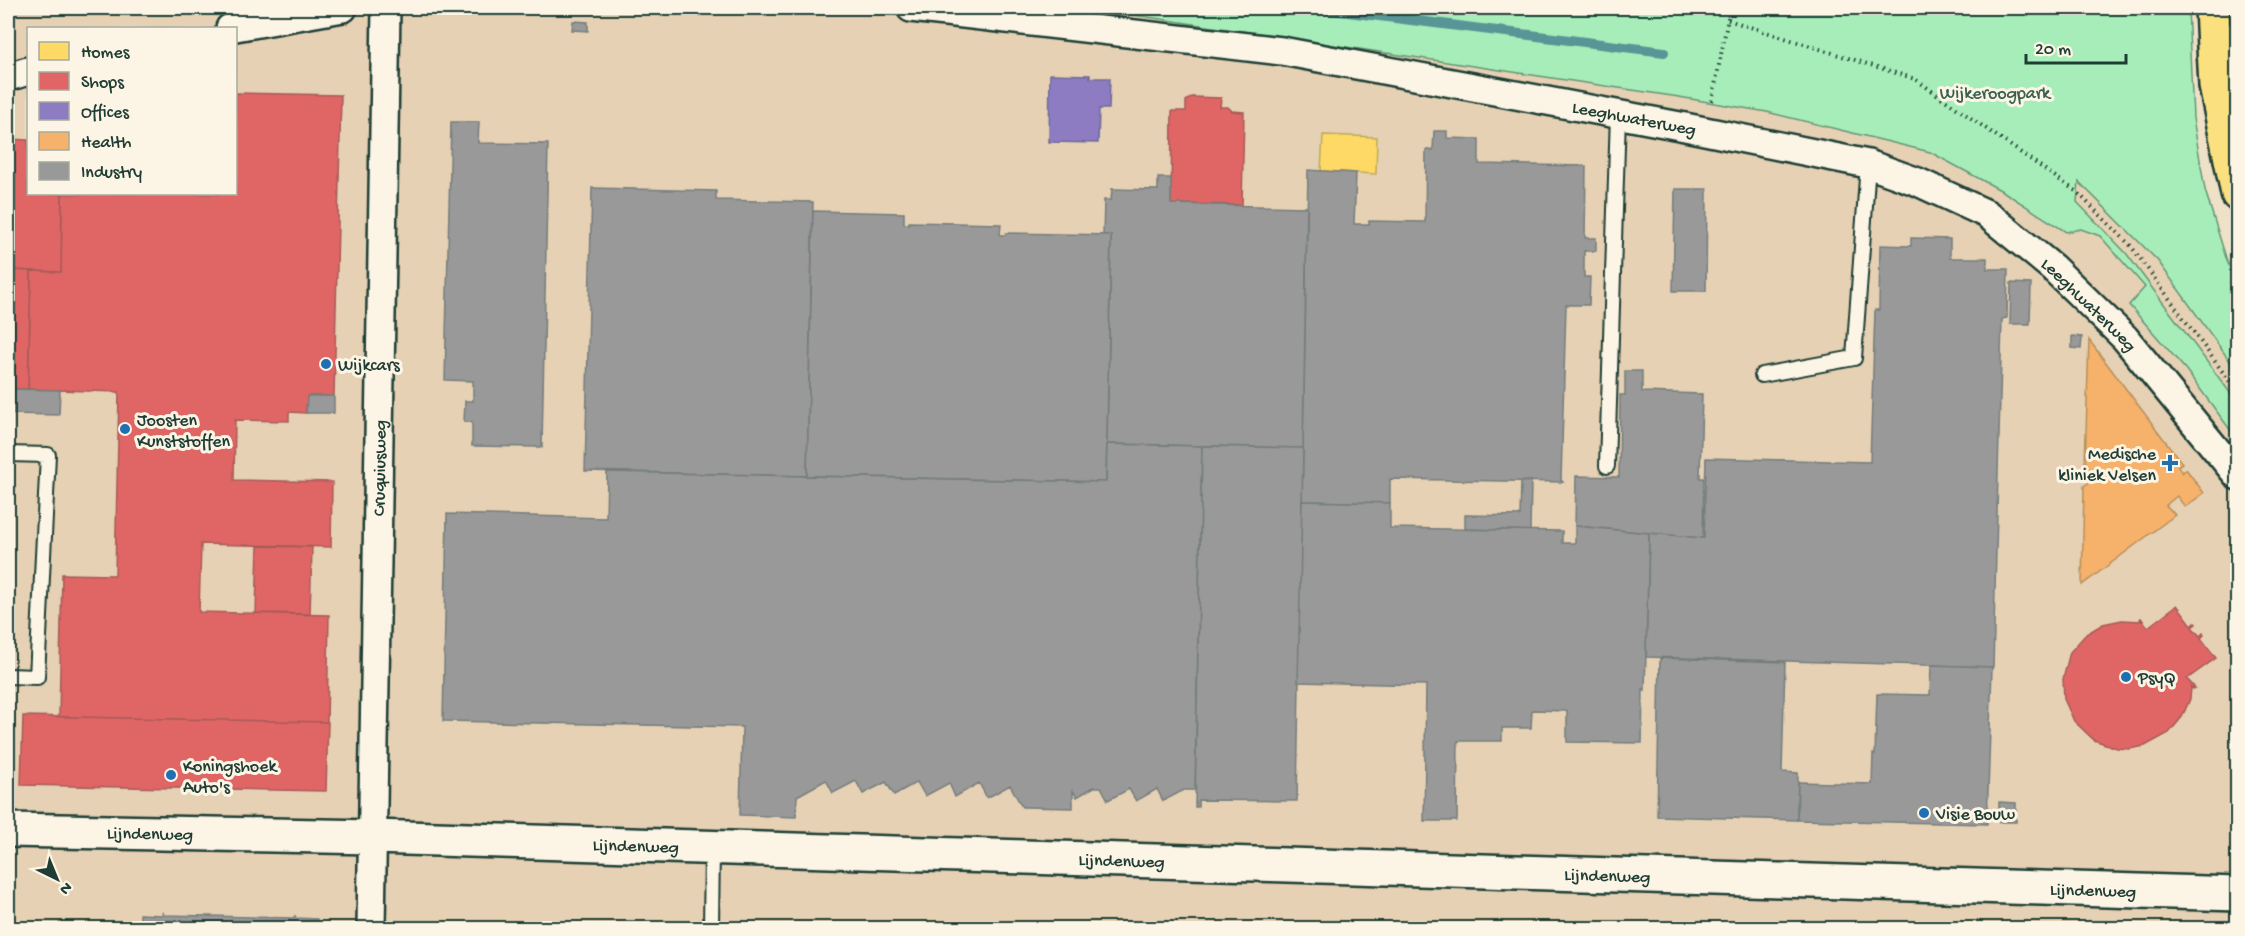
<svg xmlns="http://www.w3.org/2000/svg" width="2245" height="936" viewBox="0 0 2245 936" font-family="'Gochi Hand',sans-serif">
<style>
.built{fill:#e6d1b4;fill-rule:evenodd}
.green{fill:#a7edb9;stroke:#639576;stroke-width:1.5}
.homes{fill:#ffd966;stroke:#bcaa57;stroke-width:1.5}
.shops{fill:#e06666;stroke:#a65a57;stroke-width:1.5}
.offices{fill:#8e7cc3;stroke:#6d6998;stroke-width:1.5}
.health{fill:#f6b26b;stroke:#b68f5a;stroke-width:1.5}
.industry{fill:#999;stroke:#747d7b;stroke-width:1.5}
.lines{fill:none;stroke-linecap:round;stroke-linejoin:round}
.stream{stroke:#599596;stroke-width:10}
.lane-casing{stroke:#1f3d34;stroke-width:18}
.street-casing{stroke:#1f3d34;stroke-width:32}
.secondary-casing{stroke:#1f3d34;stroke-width:38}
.primary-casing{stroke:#1f3d34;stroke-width:38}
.highway-casing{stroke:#1f3d34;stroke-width:38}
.path{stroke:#1f3d34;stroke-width:4;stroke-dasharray:1.5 4.5;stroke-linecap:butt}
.lane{stroke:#fcf5e5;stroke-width:14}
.street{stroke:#fcf5e5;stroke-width:27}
.secondary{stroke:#fcf5e5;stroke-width:33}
.primary{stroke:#fbe080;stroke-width:33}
.highway{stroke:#fbe080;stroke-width:33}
.poi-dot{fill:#1f6fb2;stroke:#fcf5e5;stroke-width:2}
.labels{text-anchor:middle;stroke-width:6;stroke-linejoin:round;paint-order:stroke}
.park-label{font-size:18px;fill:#3a604f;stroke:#fcf5e5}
.street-label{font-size:18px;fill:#1f3d34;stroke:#fcf5e5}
.poi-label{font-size:18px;fill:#1f3d34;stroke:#fcf5e5;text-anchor:start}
</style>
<rect width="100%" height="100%" fill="#efe0c8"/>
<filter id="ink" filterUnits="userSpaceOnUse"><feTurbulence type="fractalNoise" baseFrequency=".0167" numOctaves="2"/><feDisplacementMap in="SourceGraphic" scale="12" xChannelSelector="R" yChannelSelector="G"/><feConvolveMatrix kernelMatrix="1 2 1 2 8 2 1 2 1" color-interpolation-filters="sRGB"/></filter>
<g filter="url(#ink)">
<!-- built -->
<path class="built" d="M8,8H1825L1967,40L2237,347V928H8ZM28,28H236V194H28Z"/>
<!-- green -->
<path class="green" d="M1087,8H2188L2193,118L2205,190L2227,261L2237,282V371L2158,261L2079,182L2077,202L2126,253L2237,402V439L2186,370L2129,305L2145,287L2100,236L2081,229L2066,232L2004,192L1930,152L1767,112L1679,97Z"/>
<!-- homes -->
<path class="homes" d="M1323,135L1377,137L1376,174L1321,171Z"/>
<!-- shops -->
<g class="shops">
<path d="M236,93L341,95L334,396H307L306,413L289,412V421L235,420L234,480L332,482L331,547L201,544L199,612L329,615L327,723L59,717L62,574L115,575L119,392L28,389L31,271L61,272L62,194H236Z"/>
<path d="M1192,97L1221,98L1220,107H1228L1232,111L1244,112L1242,205L1171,204L1172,111H1186V101Z"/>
<path d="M8,139L28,140V194H62L61,272L8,270Z"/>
<path d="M8,270L31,271L28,389H8Z"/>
<path d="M258,546L312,547L310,614L256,613Z"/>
<path d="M2177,605L2192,625L2195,622L2196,624L2192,627L2200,636L2203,633L2204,635L2201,638L2216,658L2187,679L2195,688L2193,689L2191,687L2190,699L2182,717L2169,733L2145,746L2129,749L2117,748L2094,740L2074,721L2064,699L2063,679L2070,652L2086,634L2103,624L2122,620L2142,621L2140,619L2141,618L2148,627Z"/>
<path d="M23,716L328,722L326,791L21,785Z"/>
</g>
<!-- offices -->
<path class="offices" d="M1050,74L1090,75V78H1110L1109,109H1099L1098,143L1049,142Z"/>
<!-- health -->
<path class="health" d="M2089,340L2182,463L2178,466L2182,473L2186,469L2204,493L2185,507L2177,496L2166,505L2175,515L2082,585L2084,486L2096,478L2085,464Z"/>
<!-- industry -->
<g class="industry">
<path d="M573,21L588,22V31L572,30Z"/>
<path d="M451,122H479L478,143L548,144L542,447L472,446V422H464L465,401H473V381L445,380Z"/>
<path d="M1434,131H1447V138L1479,139V164L1586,166L1585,238H1596V251H1584V277H1590L1589,305H1566L1561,480L1563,482L1390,479V503L1302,501L1308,170L1356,173L1354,224H1369V221L1425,222L1426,150H1433Z"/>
<path d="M1158,178H1171V204L1307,207L1303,448L1107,444L1111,235H1103L1104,200H1111L1112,189L1158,190Z"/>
<path d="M592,188L716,191V200L813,202L807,476L585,471Z"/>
<path d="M1675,189H1707L1706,291H1673Z"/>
<path d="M813,211L904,213V224H909V222L1001,224L1000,235H1006V233L1111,235L1106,482L807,476Z"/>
<path d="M1911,238L1950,239V258H1987V269H2008L2007,318L2002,319L1993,667L1646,657L1649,533L1704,538L1706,458L1870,462L1875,310H1879L1880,245L1911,246Z"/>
<path d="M2011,283L2031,284L2030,324H2010Z"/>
<path d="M2072,336L2082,337L2081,349L2072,348Z"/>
<path d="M1625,371H1642V392L1702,394L1700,478H1704L1703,538L1575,526L1576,476L1619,477L1620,395H1625Z"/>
<path d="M8,389L60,390L59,415L8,414Z"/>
<path d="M307,396H334V413H306Z"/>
<path d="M1107,444L1202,446L1195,790H1184L1163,801L1157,789L1136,801L1129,789L1108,800L1101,787H1094L1077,797L1073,791V808L1024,807H1022L1010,785L987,798L979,783L955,797L949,783L925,796L917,782L894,795L886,782L863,794L856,781L833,793L826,780L797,796L796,817L740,815L742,727L443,721L447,514L606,518L607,472L1106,482Z"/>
<path d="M1202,446L1303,448L1297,801L1198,800V807H1195Z"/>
<path d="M1531,481L1530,531L1465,529V515L1520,516L1521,482Z"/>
<path d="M1302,501L1390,503V528L1562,531V543H1575V526L1649,533L1645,690L1643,689L1642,743L1567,742V711L1532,710L1531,728H1502V741H1458L1457,821H1424L1426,685L1298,682Z"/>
<path d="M1660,658L1785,662L1782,772L1798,773L1797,820L1657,816Z"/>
<path d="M1931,665L1992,667L1987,824L1797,820L1798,782L1872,784L1873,754L1875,755L1877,694L1930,695Z"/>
<path d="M1999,802L2016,803V822H1999Z"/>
<path d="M162,912L164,915L293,918L295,916V918L317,919V928H140V914L163,915Z"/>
<path d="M458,923L535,925L655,928H458Z"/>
</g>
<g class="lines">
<!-- stream -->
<path class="stream" d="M1316,8L1664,52"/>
<defs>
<g id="lane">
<path d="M1762,375L1854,358L1868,164"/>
<path d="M8,454L48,455L37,677L8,676"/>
<path d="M1607,466L1618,114"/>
<path d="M711,928L712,848"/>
</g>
<g id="street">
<path id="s1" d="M911,8L1282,51L1685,127L1868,164L1918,182L1987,214L2053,268L2125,338L2238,476"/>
<path d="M230,28L343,8"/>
<path d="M8,77L28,71"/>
<path id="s2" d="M371,928L386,8"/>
</g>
<g id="secondary">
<path id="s3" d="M8,830L373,837L2238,894"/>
</g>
<path id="primary" d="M2238,39L2230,87L2234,174L2238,194"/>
<path id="highway" d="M2212,8L2216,86L2234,174"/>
</defs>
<!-- lane casing -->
<use href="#lane" class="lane-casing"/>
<!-- street casing -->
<use href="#street" class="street-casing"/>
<!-- secondary casing -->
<use href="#secondary" class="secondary-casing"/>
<!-- primary casing -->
<use href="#primary" class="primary-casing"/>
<!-- highway casing -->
<use href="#highway" class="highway-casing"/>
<!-- path -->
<g class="path">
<path d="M1728,20L1915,79L2077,192L2131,246L2238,393"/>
<path d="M1712,101L1730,8"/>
</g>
<!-- lane -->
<use href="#lane" class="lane"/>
<!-- street -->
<use href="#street" class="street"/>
<!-- secondary -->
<use href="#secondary" class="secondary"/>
<!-- primary -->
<use href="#primary" class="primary"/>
<!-- highway -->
<use href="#highway" class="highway"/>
</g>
</g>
<!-- markers -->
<g class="poi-dot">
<circle cx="326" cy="364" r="6"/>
<circle cx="125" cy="429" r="6"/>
<path d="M2167 454h6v6h6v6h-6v6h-6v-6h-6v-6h6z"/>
<circle cx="2126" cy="677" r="6"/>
<circle cx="171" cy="775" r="6"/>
<circle cx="1924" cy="813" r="6"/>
</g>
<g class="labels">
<!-- park labels -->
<g class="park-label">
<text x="1995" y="98">Wijkeroogpark</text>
</g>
<!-- street labels -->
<g class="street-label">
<text dy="6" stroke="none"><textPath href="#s1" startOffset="732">Leeghwaterweg</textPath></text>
<text dy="6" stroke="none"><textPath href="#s1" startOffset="1236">Leeghwaterweg</textPath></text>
<text dy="6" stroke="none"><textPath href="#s2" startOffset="460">Cruquiusweg</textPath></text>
<text dy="6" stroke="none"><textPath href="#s3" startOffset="142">Lijndenweg</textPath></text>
<text dy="6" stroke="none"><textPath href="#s3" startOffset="628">Lijndenweg</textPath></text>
<text dy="6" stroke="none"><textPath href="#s3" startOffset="1114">Lijndenweg</textPath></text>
<text dy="6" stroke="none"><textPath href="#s3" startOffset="1600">Lijndenweg</textPath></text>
<text dy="6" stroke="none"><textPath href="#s3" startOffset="2086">Lijndenweg</textPath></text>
</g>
<!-- poi labels -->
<g class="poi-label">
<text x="338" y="370">Wijkcars</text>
<text x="137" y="425">Joosten<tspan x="137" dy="21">Kunststoffen</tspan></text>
<text x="2156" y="459" text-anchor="end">Medische<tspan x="2156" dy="21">kliniek Velsen</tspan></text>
<text x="2138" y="683">PsyQ</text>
<text x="183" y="771">Koningshoek<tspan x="183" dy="21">Auto's</tspan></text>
<text x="1936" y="819">Visie Bouw</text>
</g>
</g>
<!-- margin -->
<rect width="2245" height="936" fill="none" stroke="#fcf5e5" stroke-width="30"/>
<rect x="15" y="15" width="2215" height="906" fill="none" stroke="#1f3d34" stroke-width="2" filter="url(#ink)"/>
<!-- legend -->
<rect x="27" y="27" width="210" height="168" fill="#fcf5e5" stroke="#a4ab9e" stroke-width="1.5"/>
<rect x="39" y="42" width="30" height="18" fill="#ffd966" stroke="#a4ab9e" stroke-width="1.5"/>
<text x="81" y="57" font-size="18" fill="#1f3d34">Homes</text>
<rect x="39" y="72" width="30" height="18" fill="#e06666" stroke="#a4ab9e" stroke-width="1.5"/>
<text x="81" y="87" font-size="18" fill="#1f3d34">Shops</text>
<rect x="39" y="102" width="30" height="18" fill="#8e7cc3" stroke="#a4ab9e" stroke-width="1.5"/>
<text x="81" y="117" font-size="18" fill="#1f3d34">Offices</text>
<rect x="39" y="132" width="30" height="18" fill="#f6b26b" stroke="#a4ab9e" stroke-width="1.5"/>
<text x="81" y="147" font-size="18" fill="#1f3d34">Health</text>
<rect x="39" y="162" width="30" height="18" fill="#999999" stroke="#a4ab9e" stroke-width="1.5"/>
<text x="81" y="177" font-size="18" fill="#1f3d34">Industry</text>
<!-- north arrow -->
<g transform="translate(57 879) rotate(137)" stroke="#fcf5e5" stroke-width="4.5" paint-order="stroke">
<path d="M0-4.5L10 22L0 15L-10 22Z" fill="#1f3d34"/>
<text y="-9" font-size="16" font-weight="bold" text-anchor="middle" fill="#1f3d34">N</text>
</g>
<!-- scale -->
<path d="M2026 54v9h100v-9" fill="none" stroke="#1f3d34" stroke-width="3"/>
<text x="2035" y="54" font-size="18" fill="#1f3d34" stroke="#fcf5e5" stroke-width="4.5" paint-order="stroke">20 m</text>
</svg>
